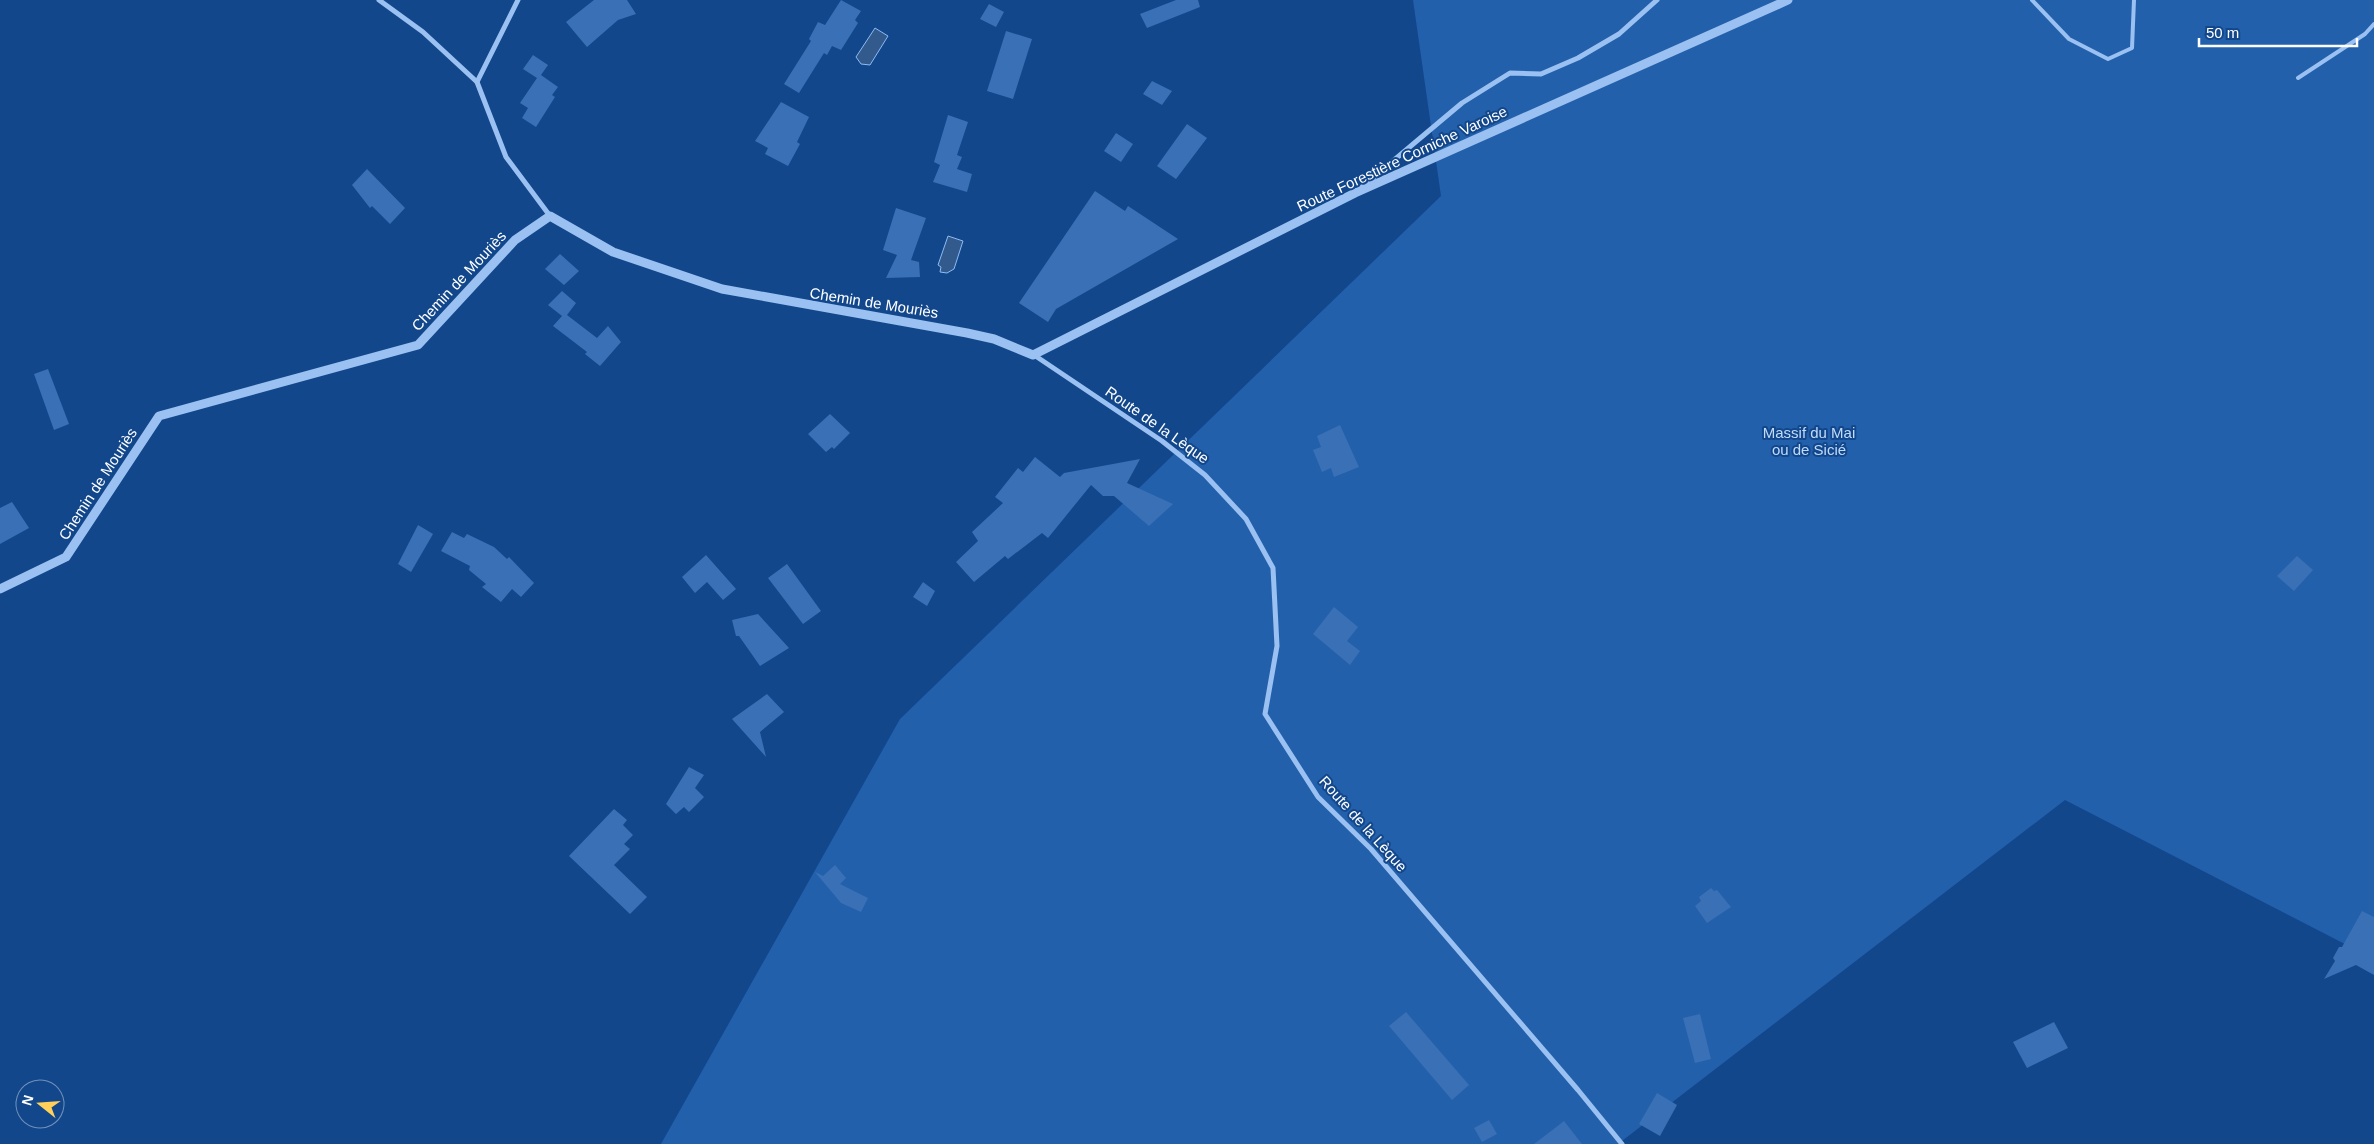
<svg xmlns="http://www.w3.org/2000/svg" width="2374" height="1144" viewBox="0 0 2374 1144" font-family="Arial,sans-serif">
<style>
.green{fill:#2360ab}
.water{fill:#335a8d;stroke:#8bbcf5}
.building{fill:#3a70b5}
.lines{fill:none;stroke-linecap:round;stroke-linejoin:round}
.service{stroke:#9ac1f1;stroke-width:4}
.minor{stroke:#9ac1f1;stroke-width:5}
.tertiary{stroke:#9ac1f1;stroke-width:9}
.labels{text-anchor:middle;stroke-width:4;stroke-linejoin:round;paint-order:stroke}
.street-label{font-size:15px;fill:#fff;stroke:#12478c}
.park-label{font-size:15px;fill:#c0dbfc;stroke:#12478c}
</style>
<rect width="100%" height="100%" fill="#12478c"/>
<!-- green -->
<path class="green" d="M1413,0H2374V959L2065,800L1618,1144H661L900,719L1441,196Z"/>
<!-- water -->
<g class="water">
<path d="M875,28L888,36L870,65L861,64L856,57Z"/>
<path d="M948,236L963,241L954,269L947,273L940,272L941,267L938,265Z"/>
</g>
<!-- building -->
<g class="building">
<path d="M594,0H627L636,14L618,20L587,47L566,22Z"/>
<path d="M841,0L861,11L855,20L858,23L841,50L832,46L827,55L824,53L799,93L784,84L811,41L809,39L818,22L825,25Z"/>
<path d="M1176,0H1198L1200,7L1147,28L1140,14Z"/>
<path d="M989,4L1004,12L996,27L980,19Z"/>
<path d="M1006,31L1032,39L1013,99L987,91Z"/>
<path d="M533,55L548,65L541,75L558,87L552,95L555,97L536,127L522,118L528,108L520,103L537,78L523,69Z"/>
<path d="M1152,81L1172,91L1162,105L1143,94Z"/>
<path d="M781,102L809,117L797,142L800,144L788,166L765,154L768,148L755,141Z"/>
<path d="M948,115L968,122L957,155L962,157L957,169L972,174L967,192L933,182L940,165L934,162Z"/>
<path d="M1187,124L1207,138L1176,179L1157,166Z"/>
<path d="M1116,133L1133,144L1121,162L1104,151Z"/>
<path d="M367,169L405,208L390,224L372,206L370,208L352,185Z"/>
<path d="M1095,191L1125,211L1128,206L1178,239L1056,309L1048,322L1019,303Z"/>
<path d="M896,208L926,218L911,260L919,262L920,277L886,278L897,255L883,250Z"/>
<path d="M560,254L579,271L564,285L545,269Z"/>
<path d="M562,291L576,303L567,315L597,338L608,326L621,342L600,366L585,354L587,352L553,326L562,316L548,305Z"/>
<path d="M48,369L69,424L54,430L34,374Z"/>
<path d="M830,414L850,433L834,449L832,447L826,452L808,434Z"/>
<path d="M1340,425L1359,467L1334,477L1331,468L1322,472L1313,450L1321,447L1317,436Z"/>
<path d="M1035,457L1060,477L1064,473L1140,459L1127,483L1173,504L1149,526L1114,496H1103L1091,485L1048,538L1042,533L1008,559L1005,556L974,582L956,562L978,541L972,532L1003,503L995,497L1018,468L1023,472Z"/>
<path d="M12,502L29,528L0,544V508Z"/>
<path d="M418,525L433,534L411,572L398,564Z"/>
<path d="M452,532L464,538L467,534L494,547L507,559L509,557L534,583L521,597L512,589L501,602L482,587L486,584L469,570L470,566L441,551Z"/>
<path d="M706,555L736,589L723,600L707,582L695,593L682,577Z"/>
<path d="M2297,556L2313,570L2294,591L2277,576Z"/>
<path d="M787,564L821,611L803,624L768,578Z"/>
<path d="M923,582L935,591L927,606L913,597Z"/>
<path d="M1334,607L1358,627L1347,641L1360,651L1350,665L1313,634Z"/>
<path d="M758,614L789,648L760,666L739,636H736L732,620Z"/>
<path d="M767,694L784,712L760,732L766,757L732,719Z"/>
<path d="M689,767L704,775L695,788L704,797L689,812L684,807L676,814L666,804Z"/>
<path d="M614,809L627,820L623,825L633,835L624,844L630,849L614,865L647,897L630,914L569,856Z"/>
<path d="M835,865L846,878L840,884L868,898L861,912L841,903L815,872L823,876Z"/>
<path d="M1711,888L1714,891L1717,890L1731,907L1707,923L1695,906L1701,901L1699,897Z"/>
<path d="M2362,911L2374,917V975L2356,965L2324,979L2335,961L2333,958L2339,947H2342Z"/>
<path d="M1406,1012L1469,1085L1452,1100L1389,1026Z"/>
<path d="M1700,1014L1711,1059L1695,1063L1683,1018Z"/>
<path d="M2054,1022L2068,1048L2027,1068L2013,1042Z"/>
<path d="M1657,1093L1677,1105L1660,1136L1639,1124Z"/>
<path d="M1489,1120L1497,1134L1482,1142L1474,1128Z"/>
<path d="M1564,1121L1582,1144H1534L1555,1128Z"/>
</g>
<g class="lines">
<!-- service -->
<g class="service">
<path d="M2032,0L2069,39L2108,59L2132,48L2134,0"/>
<path d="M2298,78L2365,34L2374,24"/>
</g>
<!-- minor -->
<g class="minor">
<path d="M379,0L423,32L477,82L506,157L550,216"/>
<path d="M477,82L518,0"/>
<path d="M1362,187L1462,103L1510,73L1541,74L1578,58L1619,34L1657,0"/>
<path d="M1034,355L1162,441L1205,475L1246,519L1273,568L1277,646L1265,714L1318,797L1371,849L1578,1090L1622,1144"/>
</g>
<!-- tertiary -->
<path class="tertiary" d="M0,589L66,557L159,416L418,345L515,240L550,216L613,252L722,289L967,333L994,339L1033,355L1355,193L1788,0"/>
</g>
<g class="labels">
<!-- street labels -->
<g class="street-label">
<text transform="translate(1402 159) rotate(-25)" y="5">Route Forestière Corniche Varoise</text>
<text transform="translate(459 281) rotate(-47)" y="5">Chemin de Mouriès</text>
<text transform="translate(874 303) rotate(9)" y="5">Chemin de Mouriès</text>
<text transform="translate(1157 425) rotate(35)" y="5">Route de la Lèque</text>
<text transform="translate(98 484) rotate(-57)" y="5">Chemin de Mouriès</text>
<text transform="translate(1363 824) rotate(48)" y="5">Route de la Lèque</text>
</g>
<!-- park labels -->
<g class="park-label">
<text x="1809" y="438">Massif du Mai<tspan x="1809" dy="17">ou de Sicié</tspan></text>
</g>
</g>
<!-- north arrow -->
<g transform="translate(40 1104) rotate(287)"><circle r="24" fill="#12478c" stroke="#7191ba"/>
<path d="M0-4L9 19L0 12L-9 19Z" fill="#ffd05a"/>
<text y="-8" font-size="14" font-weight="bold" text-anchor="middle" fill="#ffffff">N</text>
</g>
<!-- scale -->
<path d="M2199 38v8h158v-8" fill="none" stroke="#ffffff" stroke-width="2.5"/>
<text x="2206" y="38" font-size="15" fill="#ffffff" stroke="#12478c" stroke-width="4" paint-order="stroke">50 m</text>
</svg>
